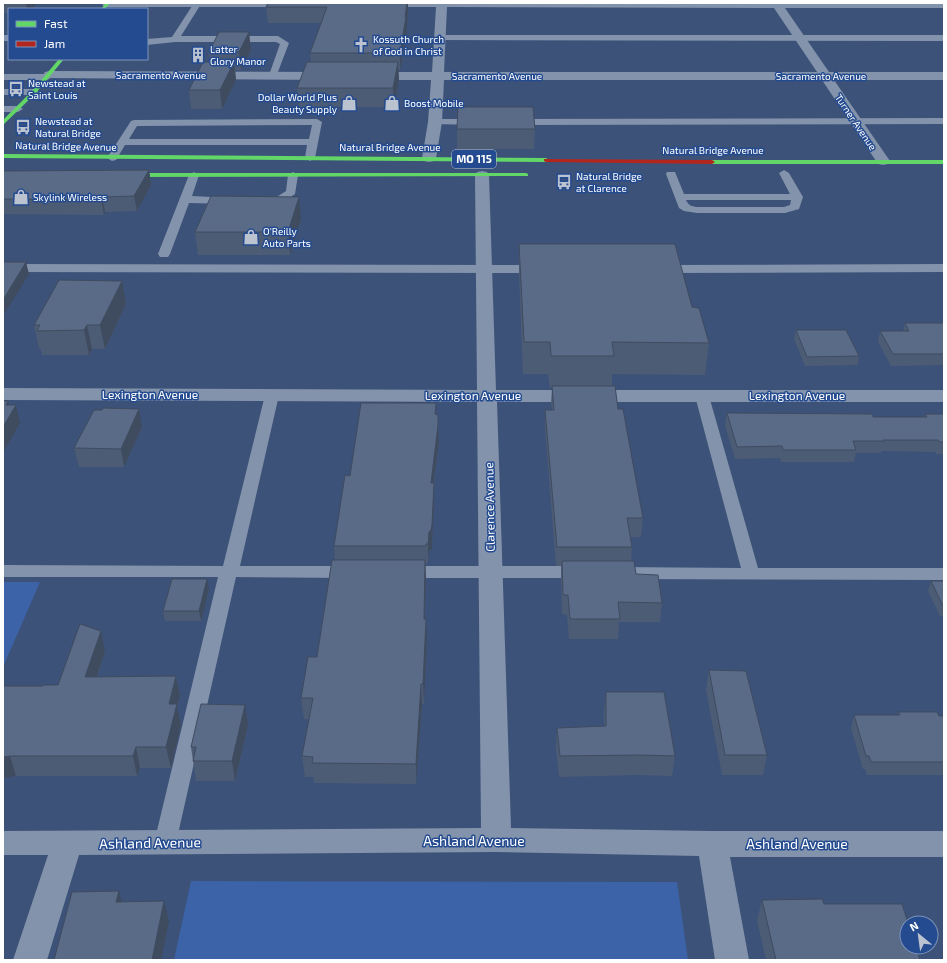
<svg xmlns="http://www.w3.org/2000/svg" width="947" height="963" viewBox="0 0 947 963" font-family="'Exo 2',sans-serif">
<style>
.green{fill:#3c63a7}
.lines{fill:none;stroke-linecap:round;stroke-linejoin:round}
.lane{fill:#8393ab;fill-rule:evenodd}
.street{fill:#8393ab;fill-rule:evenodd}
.fast{fill:#63d668;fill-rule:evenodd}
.jam{fill:#b3261e;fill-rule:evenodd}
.wall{fill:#4d5c75}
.shaded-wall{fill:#3f4b5f}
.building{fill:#5a6b88;stroke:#3f4b5f}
.labels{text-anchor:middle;stroke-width:3;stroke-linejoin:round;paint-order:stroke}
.far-poi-label{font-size:10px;fill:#fff;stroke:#244b90;text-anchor:start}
.far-street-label{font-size:10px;fill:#fff;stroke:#244b90}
.shield{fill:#244b90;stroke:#bdc9de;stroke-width:1}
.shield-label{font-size:11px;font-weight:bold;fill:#fff}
.street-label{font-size:12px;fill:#fff;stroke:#244b90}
.near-street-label{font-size:14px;fill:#fff;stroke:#244b90}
</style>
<rect width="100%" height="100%" fill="#3c5278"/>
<!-- green -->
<g class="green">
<path d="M3,582H40L3,667Z"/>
<path d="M191,881L677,882L688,960H174Z"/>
</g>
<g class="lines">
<!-- lane -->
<g class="lane">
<path d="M194,3L201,4L181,36H278L289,43L276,77L273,78L269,75L280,44L276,42H175L147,45V39L172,37Z"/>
<path d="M440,35H944V41L437,40L436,38L437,36Z"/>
<path d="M3,74H47L52,77L47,80H3Z"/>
<path d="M3,89H34L39,92L34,95H3Z"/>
<path d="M3,106H18L23,109L18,112H3Z"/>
<path d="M944,118V124L512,125L507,122L512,119Z"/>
<path d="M317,119L322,122L315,158L310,161L305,158L307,145H125L116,160L112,161L107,158L131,121L134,120ZM312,125L309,139H129L137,126Z"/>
<path d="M435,119H479L484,122L479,125L432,124L430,122Z"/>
<path d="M784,170L789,173L803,197L799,209L785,213H697L684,211L679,208L666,174L667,172H675L684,194H790L779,173ZM686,200H791L790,205L784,207H697C691,206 689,206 686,200Z"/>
<path d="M194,172L199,175L192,196L230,198L236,201L230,204L189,203L170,254L168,257H160L158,254L189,175Z"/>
<path d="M293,172L298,175L295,194L282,203H259L257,201L259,199L275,198L286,191L288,175Z"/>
<path d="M3,264L539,265L543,266L545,269L543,272L539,273L3,272Z"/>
<path d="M944,264V272L661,273L657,272L655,269L657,266L661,265Z"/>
<path d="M272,391L277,392L279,395L240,566H350L356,568L359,572L356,576L350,578L236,577L176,843L173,849L165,852L157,849L154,843L218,577H3V565L223,566L265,395L267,392Z"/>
<path d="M702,392L707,393L709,396L758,568H944V580L616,579L610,577L607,573L610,569L616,567L741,568L695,396L697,393Z"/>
<path d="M404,566H582L588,568L591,572L588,576L582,578H404L398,576L395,572L398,568Z"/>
</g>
<!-- street -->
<g class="street">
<path d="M102,3H301V4L296,7H107L103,6Z"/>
<path d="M374,3H944V8H785L829,72H944V80H834L890,161L888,164L883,165L878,164L822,80H444L442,122L436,158L434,161L429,162L424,161L422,158L428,122L431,80H368L364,79L362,76L364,73L368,72H432L436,7H379L375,6ZM447,7L774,8L817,72H444Z"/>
<rect x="3" y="35" width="6" height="6"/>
<path d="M49,71L332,72L336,73L338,76L336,79L332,80L45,78L43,75L45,72Z"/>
<path d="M482,171L487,172L489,175L496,390H944V402H497L511,828L712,831H944V857H730L749,960H715L699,856L496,852L79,855L47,960H13L48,855H3V831L481,828L477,402L3,400V388L477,390L475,175L477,172Z"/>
</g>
<!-- fast -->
<g class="fast">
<path d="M106,3H110L105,9H101Z"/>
<path d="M59,59H64L36,93L3,125V120L32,91Z"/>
<path d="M3,154L546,158L549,160L546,162L3,158Z"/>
<path d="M944,160V164H712L709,162L712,160Z"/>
<path d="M526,173L528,174V176L120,177L117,175L120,173Z"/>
</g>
<!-- jam -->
<path class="jam" d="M544,159L712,160L715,162L712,164L546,162L544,161Z"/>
</g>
<!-- wall -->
<g class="wall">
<path d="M3,3H37L32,9H9V13H3Z"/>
<path d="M268,3L408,12L407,24V33L400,70H398L399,80L394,107H299L297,88L311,62L310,53L321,23H268L266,7Z"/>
<path d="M251,50L241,70H235L236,80L222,109H191L189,90L210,62L209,52Z"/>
<path d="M457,129H535L534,149H457Z"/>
<path d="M149,170L151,185L137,211L105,212L104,215L3,214V171Z"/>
<path d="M301,219L290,255H198L195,232Z"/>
<path d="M519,244L692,307L709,343L705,375L612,374V386L618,409L643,518L641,537H630L632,547L631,561L636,574L662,603L660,622H619L618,639H569L567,615L562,614L561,580V566H556L545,428V410H552L551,404L552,388H550L548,374H523L519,274Z"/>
<path d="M122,281L126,304L105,349H92L89,355H42L41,349H39L34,325Z"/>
<path d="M905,323H944V365L891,366L878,342L880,331H903Z"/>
<path d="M796,330L859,356L858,365L805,366L794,339Z"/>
<path d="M436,403V414L438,425L439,443L434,483V502L432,544V549L429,551L428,563H426V565H425L426,579L425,619H426L427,638L424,704H422L416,784L314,783L313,777H305L302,756L309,719H304L301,698L317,657L335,560L334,546L350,476Z"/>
<path d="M727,413L873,417H924L925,414H944V454H936L935,452L881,451V453H856L854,462H781L780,458L735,459L725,425Z"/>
<path d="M142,427L124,467H79L74,448Z"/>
<path d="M931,581H944V616H940L928,591Z"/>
<path d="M209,589L201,621H165L163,611Z"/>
<path d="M105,651L97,677L176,676L180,696L177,706L181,725L171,768H140L137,776H16L3,778V686H43L58,685Z"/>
<path d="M709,670L767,755L763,775H722L706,690Z"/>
<path d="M606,692L675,756L672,776L638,775L559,777L556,748L557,728L604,727V712Z"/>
<path d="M898,712L939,716H944V775H867L865,769H863L851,728L854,715H897Z"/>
<path d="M248,725L235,781H196L191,747Z"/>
<path d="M762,900L824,904L920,960H766L757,921Z"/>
</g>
<!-- shaded-wall -->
<g class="shaded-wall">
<path d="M26,3H37L32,9H27Z"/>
<path d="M407,3H408V12L407,24V33L400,70V53Z"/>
<path d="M249,32L251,50L241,70L239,52Z"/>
<path d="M234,62L236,80L222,109L220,90Z"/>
<path d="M398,62L399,80L394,107L393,88Z"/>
<path d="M149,170L151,185L137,211L134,196Z"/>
<path d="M102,197L105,212L104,215L101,200Z"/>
<path d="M299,197L301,219L290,255L288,232Z"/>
<path d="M26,262L29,274L3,316V300Z"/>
<path d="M122,281L126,304L105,349L100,325Z"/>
<path d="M87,325L92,349L89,355L84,330Z"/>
<path d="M8,401L11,413L16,405L20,423L3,453V427L6,405Z"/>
<path d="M139,409L142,427L124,467L121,449Z"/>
<path d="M438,425L439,443L431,502V483Z"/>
<path d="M434,483V502L432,544V549L429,551L428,563V544Z"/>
<path d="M425,560L426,579L424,639V619Z"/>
<path d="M207,579L209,589L201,621L199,611Z"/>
<path d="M426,619L427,638L424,704L423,684Z"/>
<path d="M101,631L105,651L90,697L85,677Z"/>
<path d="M176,676L180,696L177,706L181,725L171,768L166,747L169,704Z"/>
<path d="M421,684L422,704L416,784V764Z"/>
<path d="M245,705L248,725L235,781L232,761Z"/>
<path d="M136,747L140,768L137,776L133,756Z"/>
<path d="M10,756L16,776L3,778V757Z"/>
<path d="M119,891L124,911L116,902Z"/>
<path d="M164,901L169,921L161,960H152Z"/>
</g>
<!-- building -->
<g class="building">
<path d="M268,3H407L405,17H406L400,53H310L327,7H266Z"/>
<path d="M219,32H249L239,52H209Z"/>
<path d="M203,62H234L220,90H189Z"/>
<path d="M307,62H398L393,88H297Z"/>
<path d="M458,107H533L535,129H457Z"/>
<path d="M149,170L134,196L102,197L101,200L3,199V171Z"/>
<path d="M211,196L299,197L288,232H195Z"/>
<path d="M519,244H675L692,307L699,308L709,343L612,342L614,356H551L550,342H524Z"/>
<path d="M3,262H26L3,300Z"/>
<path d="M59,280L122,281L100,325H87L84,330L37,331L40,325H34Z"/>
<path d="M905,323H944V354H893L880,331H909Z"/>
<path d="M796,330H846L859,356L807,357Z"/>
<path d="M552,386H615L618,409H623L643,518H627L632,547H557L545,410H554Z"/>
<path d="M3,401H8L6,405H16L3,427Z"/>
<path d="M361,403H436L435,414L438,415V425L431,483H434L432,525L431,530L429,532L428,544H426V546H334L345,475L350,476Z"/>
<path d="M103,408L139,409L121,449L74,448L94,410H102Z"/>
<path d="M727,413L872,414L873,417H927L925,414H944V442H939L938,440H883L884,441H853L856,450H783L782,446L737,447Z"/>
<path d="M332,560H425L424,619H426L423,684H421L416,764L312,763L313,757L302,756L313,698H301L308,657H317Z"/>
<path d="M562,561H634L636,574L658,575L662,603L618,602L620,619H570L568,595H563Z"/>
<path d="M172,579H207L199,611H163Z"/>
<path d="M931,581H944V606H943Z"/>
<path d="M80,624L101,631L85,677L176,676L169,704H177L166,747H136L133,756H10L3,757V686H43V685H58Z"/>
<path d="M709,670L746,671L767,755H725Z"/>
<path d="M606,692H664L675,756L640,755L560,756L557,728L606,726Z"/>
<path d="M201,704L245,705L232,761H193L196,747H191Z"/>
<path d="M898,712H937L939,716H944V762H871L869,756H866L854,715H900Z"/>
<path d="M119,891L116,902L164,901L152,960H54L72,892Z"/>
<path d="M822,899L824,904H902L908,923H907V947H916L920,960H776L762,900Z"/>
</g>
<!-- icons -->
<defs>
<symbol id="church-bare" viewBox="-9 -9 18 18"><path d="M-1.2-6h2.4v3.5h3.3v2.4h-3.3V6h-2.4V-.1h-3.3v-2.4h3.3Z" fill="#bbc2d0" stroke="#244b90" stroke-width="2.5" paint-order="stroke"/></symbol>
<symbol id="building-bare" viewBox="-9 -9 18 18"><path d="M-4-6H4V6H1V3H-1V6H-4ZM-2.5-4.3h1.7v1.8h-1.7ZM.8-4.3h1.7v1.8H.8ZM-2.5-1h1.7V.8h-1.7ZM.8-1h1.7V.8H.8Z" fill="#bbc2d0" stroke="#244b90" stroke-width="2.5" paint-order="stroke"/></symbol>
<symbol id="bus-bare" viewBox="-9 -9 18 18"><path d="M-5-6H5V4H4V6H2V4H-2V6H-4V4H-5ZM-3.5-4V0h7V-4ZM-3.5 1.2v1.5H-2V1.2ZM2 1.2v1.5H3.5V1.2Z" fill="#bbc2d0" stroke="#244b90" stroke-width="2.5" paint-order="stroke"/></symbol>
<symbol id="shop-bare" viewBox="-9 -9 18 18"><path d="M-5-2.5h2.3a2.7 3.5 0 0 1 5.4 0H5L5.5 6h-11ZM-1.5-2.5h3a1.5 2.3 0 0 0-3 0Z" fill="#bbc2d0" stroke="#244b90" stroke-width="2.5" paint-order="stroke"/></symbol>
</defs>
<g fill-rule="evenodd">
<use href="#church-bare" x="350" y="34" width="22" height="22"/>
<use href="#building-bare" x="187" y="44" width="22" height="22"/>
<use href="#bus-bare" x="5" y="78" width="22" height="22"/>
<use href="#shop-bare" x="338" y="92" width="22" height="22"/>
<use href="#shop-bare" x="381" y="92" width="22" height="22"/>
<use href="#bus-bare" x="12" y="116" width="22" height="22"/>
<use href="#bus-bare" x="553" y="171" width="22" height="22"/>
<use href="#shop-bare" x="10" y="186" width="22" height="22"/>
<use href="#shop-bare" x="240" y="226" width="22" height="22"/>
</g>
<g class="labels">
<!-- far-poi labels -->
<g class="far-poi-label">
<text x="373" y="43">Kossuth Church<tspan x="373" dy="12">of God in Christ</tspan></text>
<text x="210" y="53">Latter<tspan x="210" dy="12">Glory Manor</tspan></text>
<text x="28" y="87">Newstead at<tspan x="28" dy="12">Saint Louis</tspan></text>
<text x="337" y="101" text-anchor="end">Dollar World Plus<tspan x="337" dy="12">Beauty Supply</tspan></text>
<text x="404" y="107">Boost Mobile</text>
<text x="35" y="125">Newstead at<tspan x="35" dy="12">Natural Bridge</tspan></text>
<text x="576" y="180">Natural Bridge<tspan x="576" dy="12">at Clarence</tspan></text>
<text x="33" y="201">Skylink Wireless</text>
<text x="263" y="235">O'Reilly<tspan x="263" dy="12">Auto Parts</tspan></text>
</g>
<!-- far-street labels -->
<g class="far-street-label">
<text x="161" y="79">Sacramento Avenue</text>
<text x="497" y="80">Sacramento Avenue</text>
<text x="821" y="80">Sacramento Avenue</text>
<text transform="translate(856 122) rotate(56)" y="4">Turner Avenue</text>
<text transform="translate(66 146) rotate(1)" y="4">Natural Bridge Avenue</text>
<text x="390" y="151">Natural Bridge Avenue</text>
<text x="713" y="154">Natural Bridge Avenue</text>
</g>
<!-- shield labels -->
<rect class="shield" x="452" y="150" width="44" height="18" rx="3"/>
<g class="shield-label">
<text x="474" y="163">MO 115</text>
</g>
<!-- street labels -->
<g class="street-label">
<text x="150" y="399">Lexington Avenue</text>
<text x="473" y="400">Lexington Avenue</text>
<text x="797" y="400">Lexington Avenue</text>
<text transform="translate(490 507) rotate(-91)" y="4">Clarence Avenue</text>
</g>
<!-- near-street labels -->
<g class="near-street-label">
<text x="474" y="846">Ashland Avenue</text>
<text transform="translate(150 843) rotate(-1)" y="5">Ashland Avenue</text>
<text x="797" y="849">Ashland Avenue</text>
</g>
</g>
<!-- border -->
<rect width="947" height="963" fill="none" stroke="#ffffff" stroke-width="8"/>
<!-- legend -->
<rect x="8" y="8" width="140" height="52" fill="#244b90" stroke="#7c93bc"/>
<rect x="16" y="21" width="20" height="6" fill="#63d668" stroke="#7c93bc"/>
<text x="44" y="28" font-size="12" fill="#ffffff">Fast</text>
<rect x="16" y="41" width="20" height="6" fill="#b3261e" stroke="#7c93bc"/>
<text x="44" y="48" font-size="12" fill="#ffffff">Jam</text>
<!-- north arrow -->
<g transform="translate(919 935) rotate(331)"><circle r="19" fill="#244b90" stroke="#7c93bc"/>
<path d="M0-3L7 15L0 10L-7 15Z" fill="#bbc2d0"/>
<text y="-6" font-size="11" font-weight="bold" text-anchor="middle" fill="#ffffff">N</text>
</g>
</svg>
